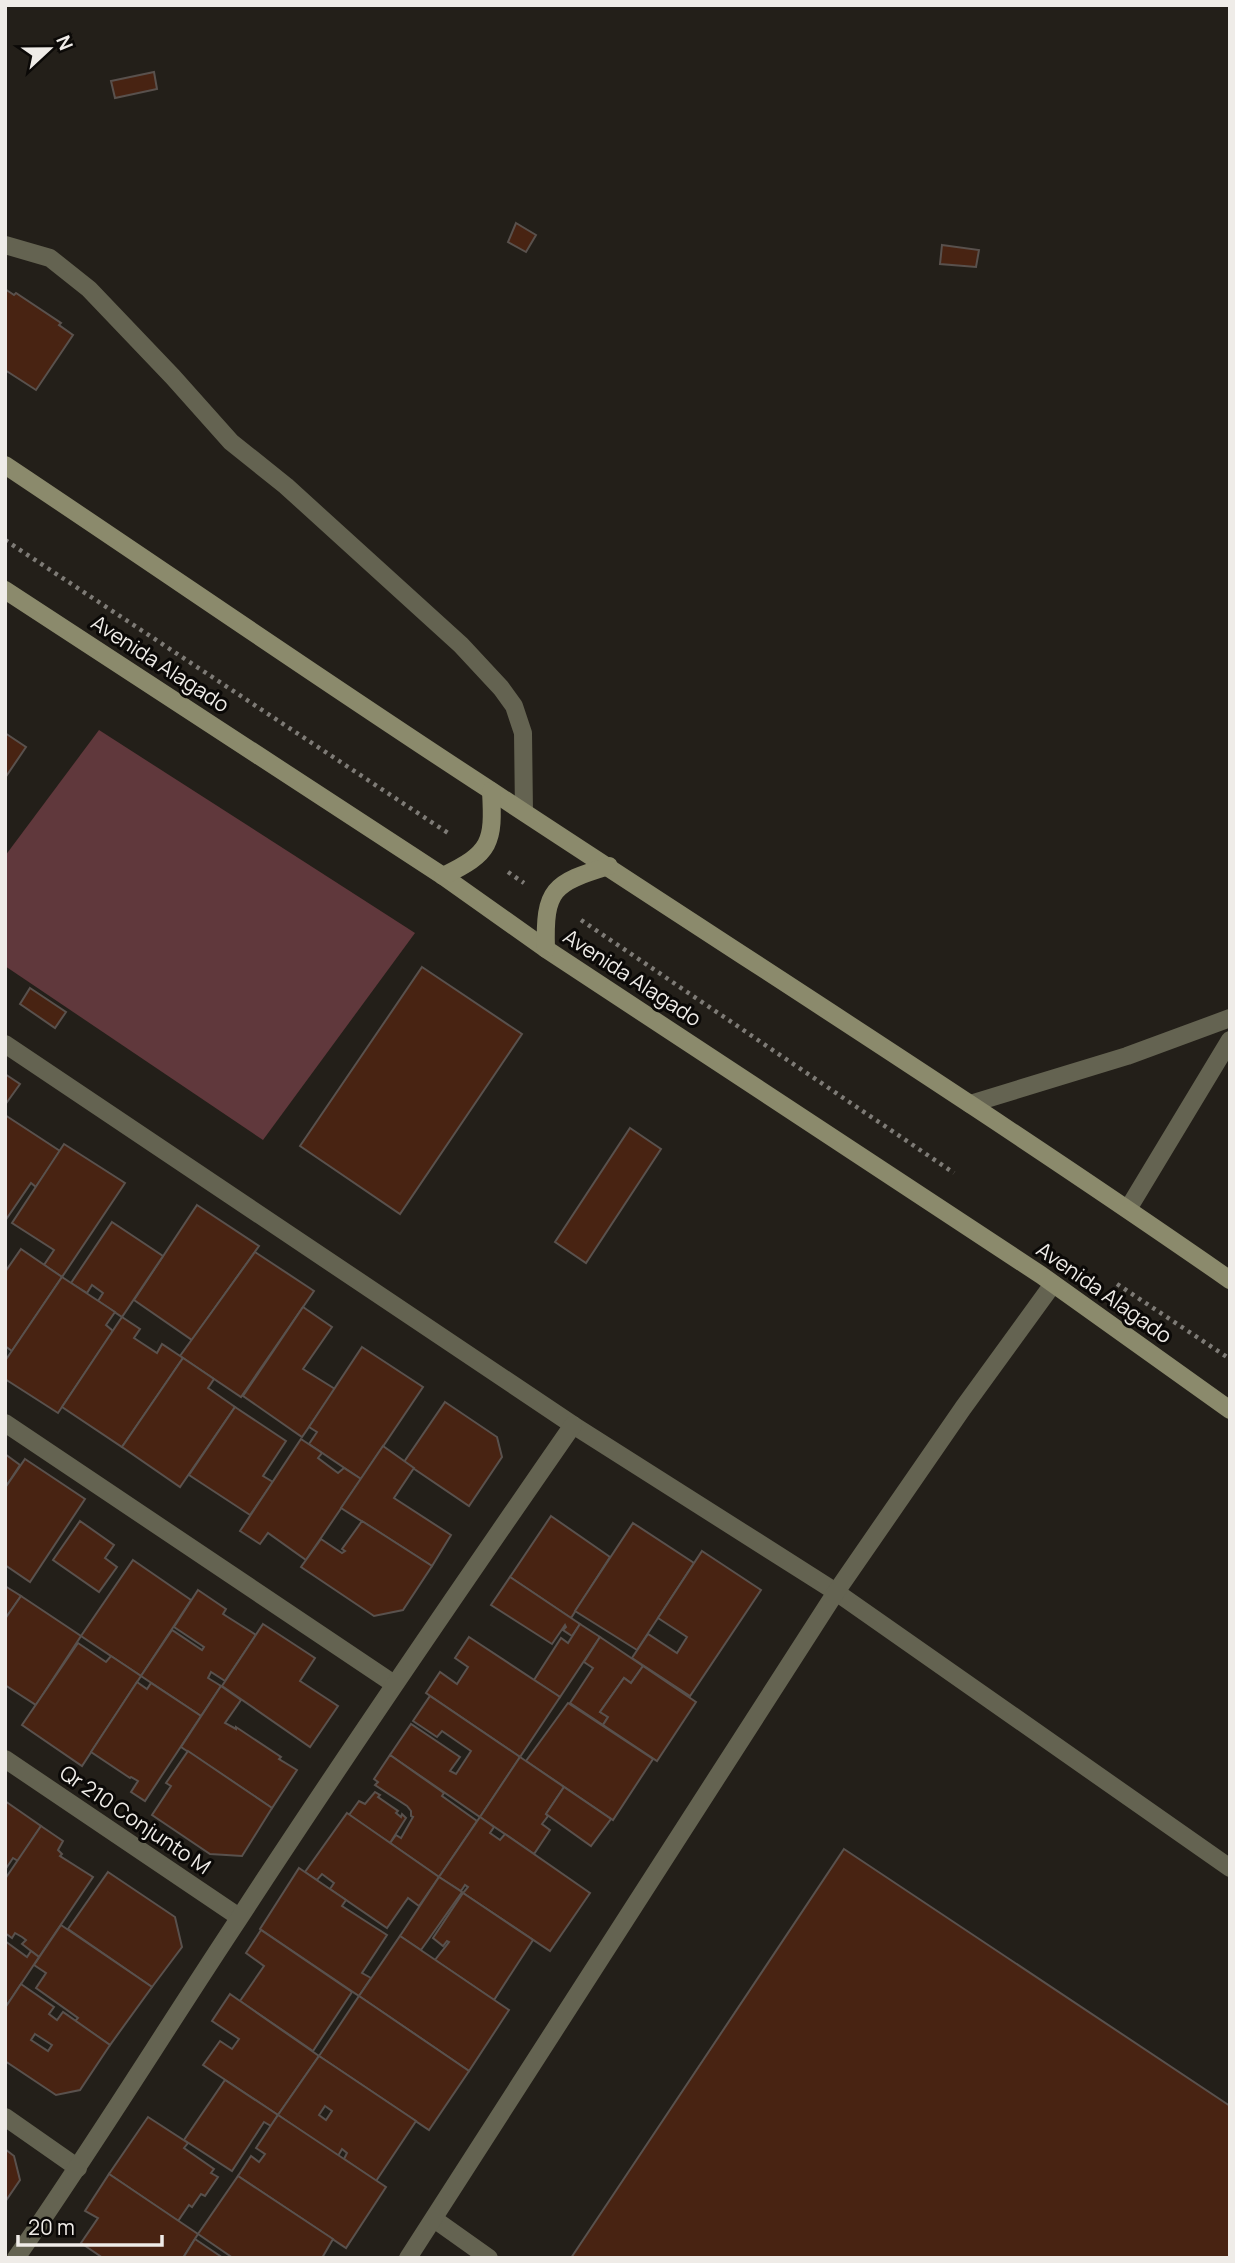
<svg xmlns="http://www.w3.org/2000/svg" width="1235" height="2263" viewBox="0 0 1235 2263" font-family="Manrope,sans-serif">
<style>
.green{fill:#60383c}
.building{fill:#482312;stroke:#59514d;stroke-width:2;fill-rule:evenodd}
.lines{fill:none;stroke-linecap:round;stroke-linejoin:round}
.path{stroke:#7e7b76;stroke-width:4.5;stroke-dasharray:3.5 5;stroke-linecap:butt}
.service{stroke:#646351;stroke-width:18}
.minor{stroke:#646351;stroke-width:18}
.tertiary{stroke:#646351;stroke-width:18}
.secondary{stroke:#8b8a6c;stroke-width:18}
.labels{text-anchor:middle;stroke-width:6;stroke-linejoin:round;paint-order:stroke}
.street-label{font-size:21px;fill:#efece8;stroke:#0b0907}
</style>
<rect width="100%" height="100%" fill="#231f19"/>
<!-- green -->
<path class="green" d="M99,730L415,933L263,1140L5,966V856Z"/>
<!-- building -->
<g class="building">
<path d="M154,72L157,89L115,98L111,81Z"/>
<path d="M516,223L536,235L526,252L508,242Z"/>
<path d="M942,245L979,250L976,267L940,264Z"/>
<path d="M5,289L14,295L16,293L61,323L59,325L73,335L36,390L5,370Z"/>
<path d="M5,733L26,747L5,778Z"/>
<path d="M422,967L522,1034L400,1214L300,1146Z"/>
<path d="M30,988L66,1012L55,1028L20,1004Z"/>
<path d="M5,1074L20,1084L5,1105Z"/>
<path d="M5,1115L60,1151L36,1187L31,1183L5,1221Z"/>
<path d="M630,1128L661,1149L586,1263L555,1242Z"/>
<path d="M64,1144L125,1183L62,1277L44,1265L54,1250L12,1223Z"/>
<path d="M197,1205L259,1246L192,1340L134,1300Z"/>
<path d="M112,1222L163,1256L122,1317L98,1301L103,1293L92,1285L87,1293L71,1283Z"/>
<path d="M21,1249L62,1277L12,1351L5,1346V1272Z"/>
<path d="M255,1252L314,1291L241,1397L180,1356Z"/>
<path d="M62,1277L115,1312L106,1325L113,1331L58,1413L5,1379V1361Z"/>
<path d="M303,1307L332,1327L303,1369L335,1389L302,1437L243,1396Z"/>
<path d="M122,1317L140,1329L134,1338L157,1353L162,1344L183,1358L122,1447L62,1407Z"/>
<path d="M362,1347L423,1387L361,1479L309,1444L317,1432L309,1427Z"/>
<path d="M183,1358L214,1379L208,1388L235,1407L180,1487L122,1447Z"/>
<path d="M445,1402L497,1437L502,1457L469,1506L404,1462Z"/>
<path d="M235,1407L286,1441L263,1476L273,1482L250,1515L189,1475Z"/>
<path d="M301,1439L322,1453L318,1458L338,1473L344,1468L361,1479L306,1560L268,1533L260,1544L240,1531Z"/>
<path d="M383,1446L414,1468L394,1498L451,1535L432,1566L341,1508Z"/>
<path d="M5,1454L20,1465L5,1488Z"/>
<path d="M25,1459L85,1499L30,1582L5,1565V1488Z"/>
<path d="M551,1516L610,1557L571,1618L510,1577Z"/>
<path d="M80,1521L114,1545L105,1558L117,1567L99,1592L53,1560Z"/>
<path d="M362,1521L432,1566L403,1610L374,1616L301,1567L321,1539L342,1553L345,1551L342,1549Z"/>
<path d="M633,1523L694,1563L637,1650L575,1611Z"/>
<path d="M702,1551L761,1590L690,1696L632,1658L648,1634L677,1653L687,1637L658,1618Z"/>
<path d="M133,1560L191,1600L141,1676L81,1636Z"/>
<path d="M510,1577L580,1624L572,1636L563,1630L566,1627L565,1625L552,1644L491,1605Z"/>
<path d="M5,1586L21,1596L5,1619Z"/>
<path d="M198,1590L226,1609L223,1614L256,1635L225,1681L211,1672L208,1678L221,1686L201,1716L141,1676L172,1630L202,1650L204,1647L174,1627Z"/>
<path d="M21,1596L81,1636L36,1705L5,1685V1619Z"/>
<path d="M263,1624L315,1658L300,1681L338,1706L310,1747L222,1686Z"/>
<path d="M580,1624L600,1637L560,1697L534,1680L561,1638L568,1643Z"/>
<path d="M469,1637L560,1697L520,1757L426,1693L440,1672L457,1684L468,1667L455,1658Z"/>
<path d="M600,1637L643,1666L631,1683L624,1678L600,1712L608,1717L603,1725L570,1703L593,1668L584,1662Z"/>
<path d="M78,1643L106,1662L111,1656L141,1676L82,1766L22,1725Z"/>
<path d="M643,1666L696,1702L657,1761L603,1725L608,1717L600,1712L624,1678L631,1683Z"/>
<path d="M137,1682L147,1689L151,1683L201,1716L145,1801L131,1792L138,1781L131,1777L130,1778L91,1752Z"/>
<path d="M221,1686L241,1700L225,1723L236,1729V1727L281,1757L279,1759L297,1770L272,1808L181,1747Z"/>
<path d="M430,1696L520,1757L480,1817L390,1755L411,1724L460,1757L450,1771L456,1774L471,1751L442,1731L437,1737L413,1721Z"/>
<path d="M568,1703L653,1759L613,1820L526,1761Z"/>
<path d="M188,1751L272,1808L242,1856L210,1854L152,1815L171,1786L166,1783Z"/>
<path d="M390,1755L444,1793L442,1796L477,1821L439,1877L390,1843L396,1835L401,1838L413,1817L411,1816V1811L407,1806L375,1785L378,1782L374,1779Z"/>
<path d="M520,1757L564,1787L546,1814L548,1816L542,1824L550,1830L534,1854L480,1817Z"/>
<path d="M564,1787L611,1819L591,1846L546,1814Z"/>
<path d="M375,1792L380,1795L378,1797L398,1811L396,1813L401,1817L402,1814L406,1818L390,1843L349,1815L359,1801L365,1804Z"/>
<path d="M5,1801L41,1826L18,1861L13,1858L5,1870Z"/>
<path d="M347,1813L439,1877L419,1906L408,1898L387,1928L330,1889L334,1883L322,1874L317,1880L305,1872Z"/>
<path d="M480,1817L494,1827L490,1833L500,1840L505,1834L590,1893L550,1951L463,1893L468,1887L465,1885L461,1891L439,1877Z"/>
<path d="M41,1826L63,1841L58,1850L62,1854L60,1856L93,1877L39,1957L22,1944L26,1940L22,1937L15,1933L12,1938L5,1933V1879Z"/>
<path d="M844,1849L1230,2106V2258H571Z"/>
<path d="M299,1868L346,1900L342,1906L387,1935L362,1973L371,1978L359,1996L260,1929Z"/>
<path d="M108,1872L175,1917L182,1947L152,1987L68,1929Z"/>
<path d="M439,1877L462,1892L421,1950L400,1936Z"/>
<path d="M463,1893L533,1940L494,2000L435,1960L449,1942L447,1941L443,1946L433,1938Z"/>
<path d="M61,1925L152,1987L110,2045L75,2021L78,2018L36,1988L46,1973L34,1965Z"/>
<path d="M261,1930L352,1992L313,2051L240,2001L264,1966L246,1953Z"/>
<path d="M400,1936L509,2010L469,2071L359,1996Z"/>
<path d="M5,1941L27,1957L31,1951L39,1957L5,2008Z"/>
<path d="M21,1984L54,2007L49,2014L57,2020L63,2012L110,2045L80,2090L56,2095L5,2061V2008ZM35,2034L52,2045L48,2051L31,2040Z"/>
<path d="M230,1994L319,2056L278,2115L203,2065L220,2041L232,2049L239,2039L212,2021Z"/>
<path d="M359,1996L469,2071L429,2130L319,2056Z"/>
<path d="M319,2056L416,2121L376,2181L344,2159L347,2153L342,2149L338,2156L278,2115ZM325,2106L332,2111L326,2120L319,2115Z"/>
<path d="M225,2080L278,2115L271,2126L264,2122L232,2171L184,2140Z"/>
<path d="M278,2115L386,2187L346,2248L238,2176L251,2156L259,2162L265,2154L256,2148Z"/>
<path d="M148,2117L188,2143L184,2148L214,2169L211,2173L218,2177L205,2196L201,2194L192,2207L189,2205L178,2221L109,2174Z"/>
<path d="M5,2149L14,2156L20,2180L5,2202Z"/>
<path d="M109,2174L198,2234L183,2258H103L81,2243L98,2218L85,2211Z"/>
<path d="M238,2176L333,2239L322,2258H233L198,2234Z"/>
<path d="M195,2239L223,2258H183Z"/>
</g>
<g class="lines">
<!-- path -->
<g class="path">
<path d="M5,540L451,835"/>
<path d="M508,872L524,883"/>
<path d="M581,920L954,1173"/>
<path d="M1117,1284L1230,1359"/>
</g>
<!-- service -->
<g class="service">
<path d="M5,245L50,258L89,289L173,377L231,442L286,486L461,645L501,688L514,706L523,733L524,812"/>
<path d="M970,1104L1127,1056L1230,1018"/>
<path d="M1128,1209L1230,1040"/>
<path d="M836,1592L1230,1868"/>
</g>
<!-- minor -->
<g class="minor">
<path d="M5,1044L573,1425L836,1592"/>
<path d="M5,1423L394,1684"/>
<path d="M5,1759L239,1917"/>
<path d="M5,2117L78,2168"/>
<path d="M434,2219L489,2258"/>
<path d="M16,2258C94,2146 165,2030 240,1917C348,1751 460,1588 573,1425"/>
</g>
<!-- tertiary -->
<path class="tertiary" d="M408,2258L836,1592L963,1408L1053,1284"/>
<!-- secondary -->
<g class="secondary">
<path d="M5,465C167,573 327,684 490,790C737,953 987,1111 1230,1280"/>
<path d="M5,590L443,876L546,949L1041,1275L1230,1410"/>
<path d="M443,876C491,853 494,843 491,791"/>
<path d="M546,949C544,889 553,883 609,866"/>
</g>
</g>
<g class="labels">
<!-- street labels -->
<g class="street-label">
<text transform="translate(160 664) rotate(33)" y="7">Avenida Alagado</text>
<text transform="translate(632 978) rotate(33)" y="7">Avenida Alagado</text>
<text transform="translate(1104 1293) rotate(35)" y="7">Avenida Alagado</text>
<text transform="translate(135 1820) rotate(34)" y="7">Qr 210 Conjunto M</text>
</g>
</g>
<!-- border -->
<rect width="1235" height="2263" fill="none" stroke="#efece8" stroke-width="14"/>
<!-- north arrow -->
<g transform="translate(49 49) rotate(68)" stroke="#0b0907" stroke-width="5" paint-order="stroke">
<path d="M0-5L12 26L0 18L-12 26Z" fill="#efece8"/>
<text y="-10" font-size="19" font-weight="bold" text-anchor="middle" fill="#efece8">N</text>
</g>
<!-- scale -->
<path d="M18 2235v10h144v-10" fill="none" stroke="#efece8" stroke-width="3.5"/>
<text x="28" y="2235" font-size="21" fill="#efece8" stroke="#0b0907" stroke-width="5" paint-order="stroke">20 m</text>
</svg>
